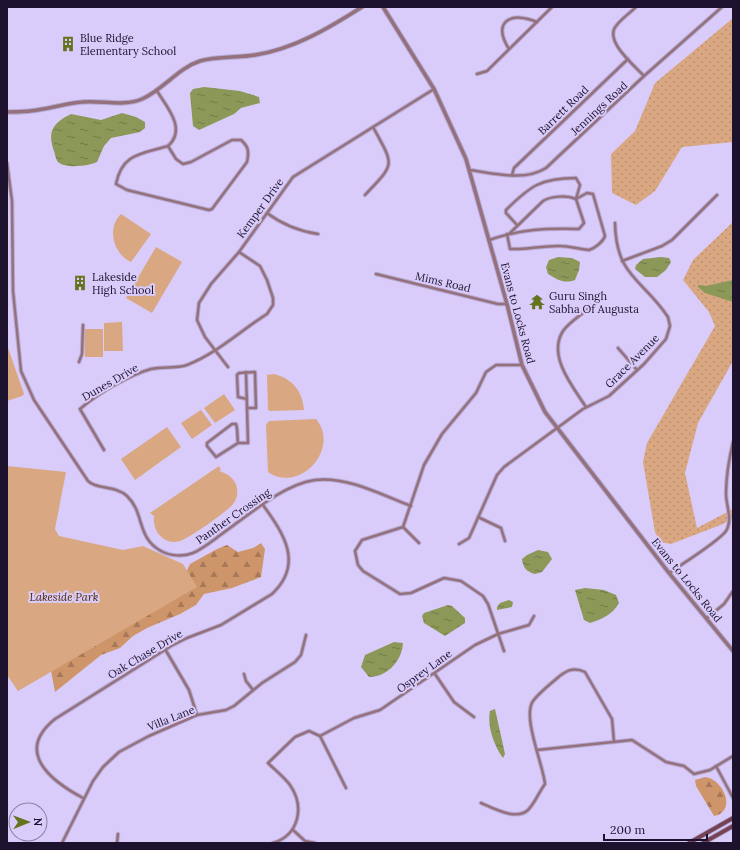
<svg xmlns="http://www.w3.org/2000/svg" width="740" height="850" viewBox="0 0 740 850" font-family="Lora,serif">
<style>
.grass{fill:url(#grass-dots)}
.forest{fill:url(#forest-firs)}
.green{fill:#d9a782}
.water{fill:url(#water-ripples)}
.lines{fill:none;stroke-linecap:round;stroke-linejoin:round}
.minor-casing{stroke:#b7abd5;stroke-width:4.5}
.tertiary-casing{stroke:#b7abd5;stroke-width:5.5}
.secondary-casing{stroke:#b7abd5;stroke-width:6}
.minor{stroke:#95717d;stroke-width:2.5}
.tertiary{stroke:#95717d;stroke-width:3.5}
.secondary{stroke:#744254;stroke-width:4}
.labels{text-anchor:middle;stroke-width:4;stroke-linejoin:round;paint-order:stroke}
.poi-label{font-size:11px;fill:#1c122d;stroke:#d9ccfa;text-anchor:start}
.street-label{font-size:11px;fill:#1c122d;stroke:#d9ccfa}
.park-label{font-size:11px;font-style:italic;fill:#4d2804;stroke:#d9ccfa}
</style>
<defs>
<pattern id="grass-dots" width="8" height="8" patternUnits="userSpaceOnUse"><rect width="8" height="8" fill="#d9a782"/><path d="M2 2h.1M6 6h.1" fill="none" stroke="#ba8f71" stroke-width="1.8" stroke-linecap="round"/></pattern>
<pattern id="forest-firs" width="22" height="20" patternUnits="userSpaceOnUse"><rect width="22" height="20" fill="#ce956a"/><path d="M5 1l3.5 6h-7zM16 11l3.5 6h-7z" fill="#a67858"/></pattern>
<pattern id="water-ripples" width="26" height="14" patternUnits="userSpaceOnUse"><rect width="26" height="14" fill="#8b9857"/><path d="M2 4q2-2 4 0t4 0M15 11q2-2 4 0t4 0" fill="none" stroke="#717b48"/></pattern>
</defs>
<rect width="100%" height="100%" fill="#d9ccfa"/>
<!-- grass -->
<g class="grass">
<path d="M733,18V142L682,147L655,191L636,205L612,193L611,154L635,131L655,83Z"/>
<path d="M733,222V361L698,423L685,473L697,528L733,509V518L723,524L671,544L660,542L655,532L643,462L647,443L715,326L709,312L683,280L693,260Z"/>
</g>
<!-- forest -->
<g class="forest">
<path d="M261,543L265,549L261,577L232,588L204,594L196,605L180,614L147,628L133,636L120,648L101,655L55,692L45,639L183,579L190,564L217,549L227,545L238,552L253,548Z"/>
<path d="M705,777C724,779 737,812 714,816L696,786L695,780Z"/>
</g>
<!-- green -->
<g class="green">
<path d="M121,214L151,234L131,262C114,255 106,228 121,214Z"/>
<path d="M156,247L182,262L152,313L126,298Z"/>
<path d="M122,322L123,351H104V323Z"/>
<path d="M84,329H103V357H85Z"/>
<path d="M7,345L24,394L22,396L7,401Z"/>
<path d="M274,374C293,379 302,391 304,410L270,411L268,410L267,375Z"/>
<path d="M224,394L235,410L215,423L204,408Z"/>
<path d="M201,410L212,425L192,439L181,423Z"/>
<path d="M316,419C341,449 299,494 268,472L266,425L269,421Z"/>
<path d="M167,427L181,447L135,480L121,459Z"/>
<path d="M7,466L66,472L55,529L59,536L123,550L143,546L183,564L197,587L18,691L7,675Z"/>
<path d="M219,466L221,470L219,471C225,473 230,475 234,481C239,488 238,498 233,504C228,511 188,539 180,541C164,546 152,531 154,516L150,513Z"/>
</g>
<!-- water -->
<g class="water">
<path d="M204,87L240,91L259,97L260,103L241,108L234,114L199,130L193,126L190,93L193,89Z"/>
<path d="M122,113L136,117L145,122V128L140,132L111,138L104,146L97,162C89,166 66,169 58,162C56,160 55,154 54,151C47,131 53,123 71,114L101,120Z"/>
<path d="M558,257L572,258L580,262L579,270L575,280C564,284 558,280 548,274L546,267L549,260Z"/>
<path d="M661,257L669,258L671,262L666,270L657,277H645L635,269L636,265L643,259Z"/>
<path d="M733,280V302L705,293L698,287V285L706,286Z"/>
<path d="M538,550L548,552L552,559L542,572L535,574C527,572 523,568 522,559L527,555Z"/>
<path d="M585,588L604,590L616,595L619,603C612,615 602,619 590,623L584,620L575,590Z"/>
<path d="M509,600L513,602L512,607L497,610V607L500,603Z"/>
<path d="M448,605L452,606L465,618V623L445,636L424,623L422,616L424,613Z"/>
<path d="M394,642L403,643C402,661 387,677 369,677L361,667L365,655Z"/>
<path d="M495,709L505,754L503,758C494,746 487,726 490,711Z"/>
</g>
<g class="lines">
<defs>
<g id="minor">
<path d="M636,7C630,13 621,19 616,26C604,41 634,65 644,76"/>
<path d="M509,49C491,21 512,11 537,22"/>
<path d="M477,74L487,71L552,7"/>
<path d="M157,91C167,107 187,129 168,146"/>
<path d="M232,140H241C249,147 249,152 247,162L212,209L209,210L127,190L116,184C122,153 142,154 168,146L176,159L183,164L191,162Z"/>
<path d="M7,163L12,201L13,291L21,371L34,400L88,481C97,490 115,485 127,496C145,513 136,537 161,551C170,556 183,557 193,553C202,549 211,542 219,536C245,518 283,484 315,480C347,476 382,495 411,506"/>
<path d="M469,170C494,173 524,182 546,168L644,76L722,7"/>
<path d="M512,175L514,168L628,59"/>
<path d="M365,195C395,163 395,167 373,127"/>
<path d="M267,213C283,225 298,231 318,234"/>
<path d="M517,225L506,213V210C530,186 541,178 576,178L580,185L576,199"/>
<path d="M507,234L510,249C527,250 544,245 561,246C567,246 585,250 589,250C595,248 603,242 605,236L593,194L587,193L576,199"/>
<path d="M489,240C522,229 545,228 579,229L584,223L576,199C567,195 551,196 543,201L509,234"/>
<path d="M622,261L662,246L672,240L717,195"/>
<path d="M376,274L498,304H507"/>
<path d="M618,348L637,370"/>
<path d="M79,362L82,354L83,325"/>
<path d="M228,367L205,337L197,320L199,303L211,284L239,252L293,177L434,89"/>
<path d="M247,399L238,397L237,375L239,373L255,372L256,408H247"/>
<path d="M586,407C573,387 547,356 563,331C569,322 583,314 591,306"/>
<path d="M238,443L216,457L207,446V443L232,424H236C238,430 237,437 238,443H248L246,372"/>
<path d="M104,450L80,409C97,394 129,375 151,369C163,366 176,369 187,365C216,354 240,331 267,314L273,305V298L267,280L260,266L239,252"/>
<path d="M478,517L501,528L505,541"/>
<path d="M403,527L419,543"/>
<path d="M459,544L469,538L497,475L504,467L583,409L609,396L644,364L666,339L670,326L668,317C643,279 616,277 615,223"/>
<path d="M669,573C682,564 718,542 726,531C733,520 726,505 726,494C726,477 729,459 733,442"/>
<path d="M707,618L724,604L733,591"/>
<path d="M165,649L189,690L197,715"/>
<path d="M504,651L488,604L483,596L461,581L444,578L411,593L400,594L363,571L358,565L355,551L362,540L403,527L424,465L442,434L476,393L486,372L496,365H522"/>
<path d="M244,674L246,681L253,690"/>
<path d="M435,674L454,702L474,717"/>
<path d="M320,736L354,718L380,710L475,645L498,634L529,625L534,616"/>
<path d="M537,750L632,740L666,762L684,766L694,774L710,770L733,756"/>
<path d="M716,766L733,798"/>
<path d="M83,798C51,781 14,752 55,719L171,646L187,638L221,625L272,594C304,564 284,534 263,505"/>
<path d="M481,803C493,808 516,821 528,810C535,803 539,792 545,784C543,764 522,717 533,701C539,693 548,686 555,680C565,671 573,666 585,672L612,719L614,742"/>
<path d="M293,830L305,841L315,843"/>
<path d="M62,843L93,781L103,767L119,752L149,736L197,715L226,710L234,706L262,683L295,662L301,655L306,635"/>
<path d="M117,843L118,834"/>
<path d="M273,843C299,835 305,807 290,785C284,777 275,770 268,763L295,737L309,731L320,736L346,788"/>
</g>
<g id="tertiary">
<path d="M383,7L434,89L466,159L507,304L522,365L545,412L669,573L733,651"/>
<path d="M7,112C19,112 31,112 43,109C57,107 68,103 82,102C101,100 124,107 142,99C163,90 178,68 200,61C217,56 237,58 255,55C294,49 329,28 362,7"/>
</g>
<g id="secondary">
<path d="M689,843L733,818"/>
<path d="M703,843L733,826"/>
</g>
</defs>
<!-- minor casing -->
<use href="#minor" class="minor-casing"/>
<!-- tertiary casing -->
<use href="#tertiary" class="tertiary-casing"/>
<!-- secondary casing -->
<use href="#secondary" class="secondary-casing"/>
<!-- minor -->
<use href="#minor" class="minor"/>
<!-- tertiary -->
<use href="#tertiary" class="tertiary"/>
<!-- secondary -->
<use href="#secondary" class="secondary"/>
</g>
<!-- icons -->
<defs>
<symbol id="building-bare" viewBox="-9 -9 18 18"><path d="M-4-6H4V6H1V3H-1V6H-4ZM-2.5-4.3h1.7v1.8h-1.7ZM.8-4.3h1.7v1.8H.8ZM-2.5-1h1.7V.8h-1.7ZM.8-1h1.7V.8H.8Z" fill="#66731e" stroke="#d9ccfa" stroke-width="2.5" paint-order="stroke"/></symbol>
<symbol id="temple-bare" viewBox="-9 -9 18 18"><path d="M0-6L5-2H3V0L6.5 2.5H4V6H1.5V3h-3V6H-4V2.5H-6.5L-3 0V-2H-5Z" fill="#66731e" stroke="#d9ccfa" stroke-width="2.5" paint-order="stroke"/></symbol>
</defs>
<g fill-rule="evenodd">
<use href="#building-bare" x="57" y="33" width="22" height="22"/>
<use href="#building-bare" x="69" y="272" width="22" height="22"/>
<use href="#temple-bare" x="526" y="291" width="22" height="22"/>
</g>
<g class="labels">
<!-- poi labels -->
<g class="poi-label">
<text x="80" y="42">Blue Ridge<tspan x="80" dy="13">Elementary School</tspan></text>
<text x="92" y="281">Lakeside<tspan x="92" dy="13">High School</tspan></text>
<text x="549" y="300">Guru Singh<tspan x="549" dy="13">Sabha Of Augusta</tspan></text>
</g>
<!-- street labels -->
<g class="street-label">
<text transform="translate(599 108) rotate(-43)" y="4">Jennings Road</text>
<text transform="translate(563 110) rotate(-44)" y="4">Barrett Road</text>
<text transform="translate(260 208) rotate(-54)" y="4">Kemper Drive</text>
<text transform="translate(443 282) rotate(13)" y="4">Mims Road</text>
<text transform="translate(518 313) rotate(75)" y="4">Evans to Locks Road</text>
<text transform="translate(632 361) rotate(-45)" y="4">Grace Avenue</text>
<text transform="translate(110 382) rotate(-30)" y="4">Dunes Drive</text>
<text transform="translate(233 516) rotate(-35)" y="4">Panther Crossing</text>
<text transform="translate(687 580) rotate(51)" y="4">Evans to Locks Road</text>
<text transform="translate(145 654) rotate(-31)" y="4">Oak Chase Drive</text>
<text transform="translate(424 671) rotate(-36)" y="4">Osprey Lane</text>
<text transform="translate(171 718) rotate(-22)" y="4">Villa Lane</text>
</g>
<!-- park labels -->
<g class="park-label">
<text x="64" y="601">Lakeside Park</text>
</g>
</g>
<!-- border -->
<rect width="740" height="850" fill="none" stroke="#1c122d" stroke-width="16"/>
<!-- north arrow -->
<g transform="translate(28 822) rotate(89)"><circle r="19" fill="#d9ccfa" stroke="#8d82a8"/>
<path d="M0-3L7 15L0 10L-7 15Z" fill="#66731e"/>
<text y="-6" font-size="11" font-weight="bold" text-anchor="middle" fill="#1c122d">N</text>
</g>
<!-- scale -->
<path d="M604 834v6h103v-6" fill="none" stroke="#1c122d" stroke-width="2"/>
<text x="610" y="834" font-size="12" fill="#1c122d" stroke="#d9ccfa" stroke-width="3" paint-order="stroke">200 m</text>
</svg>
